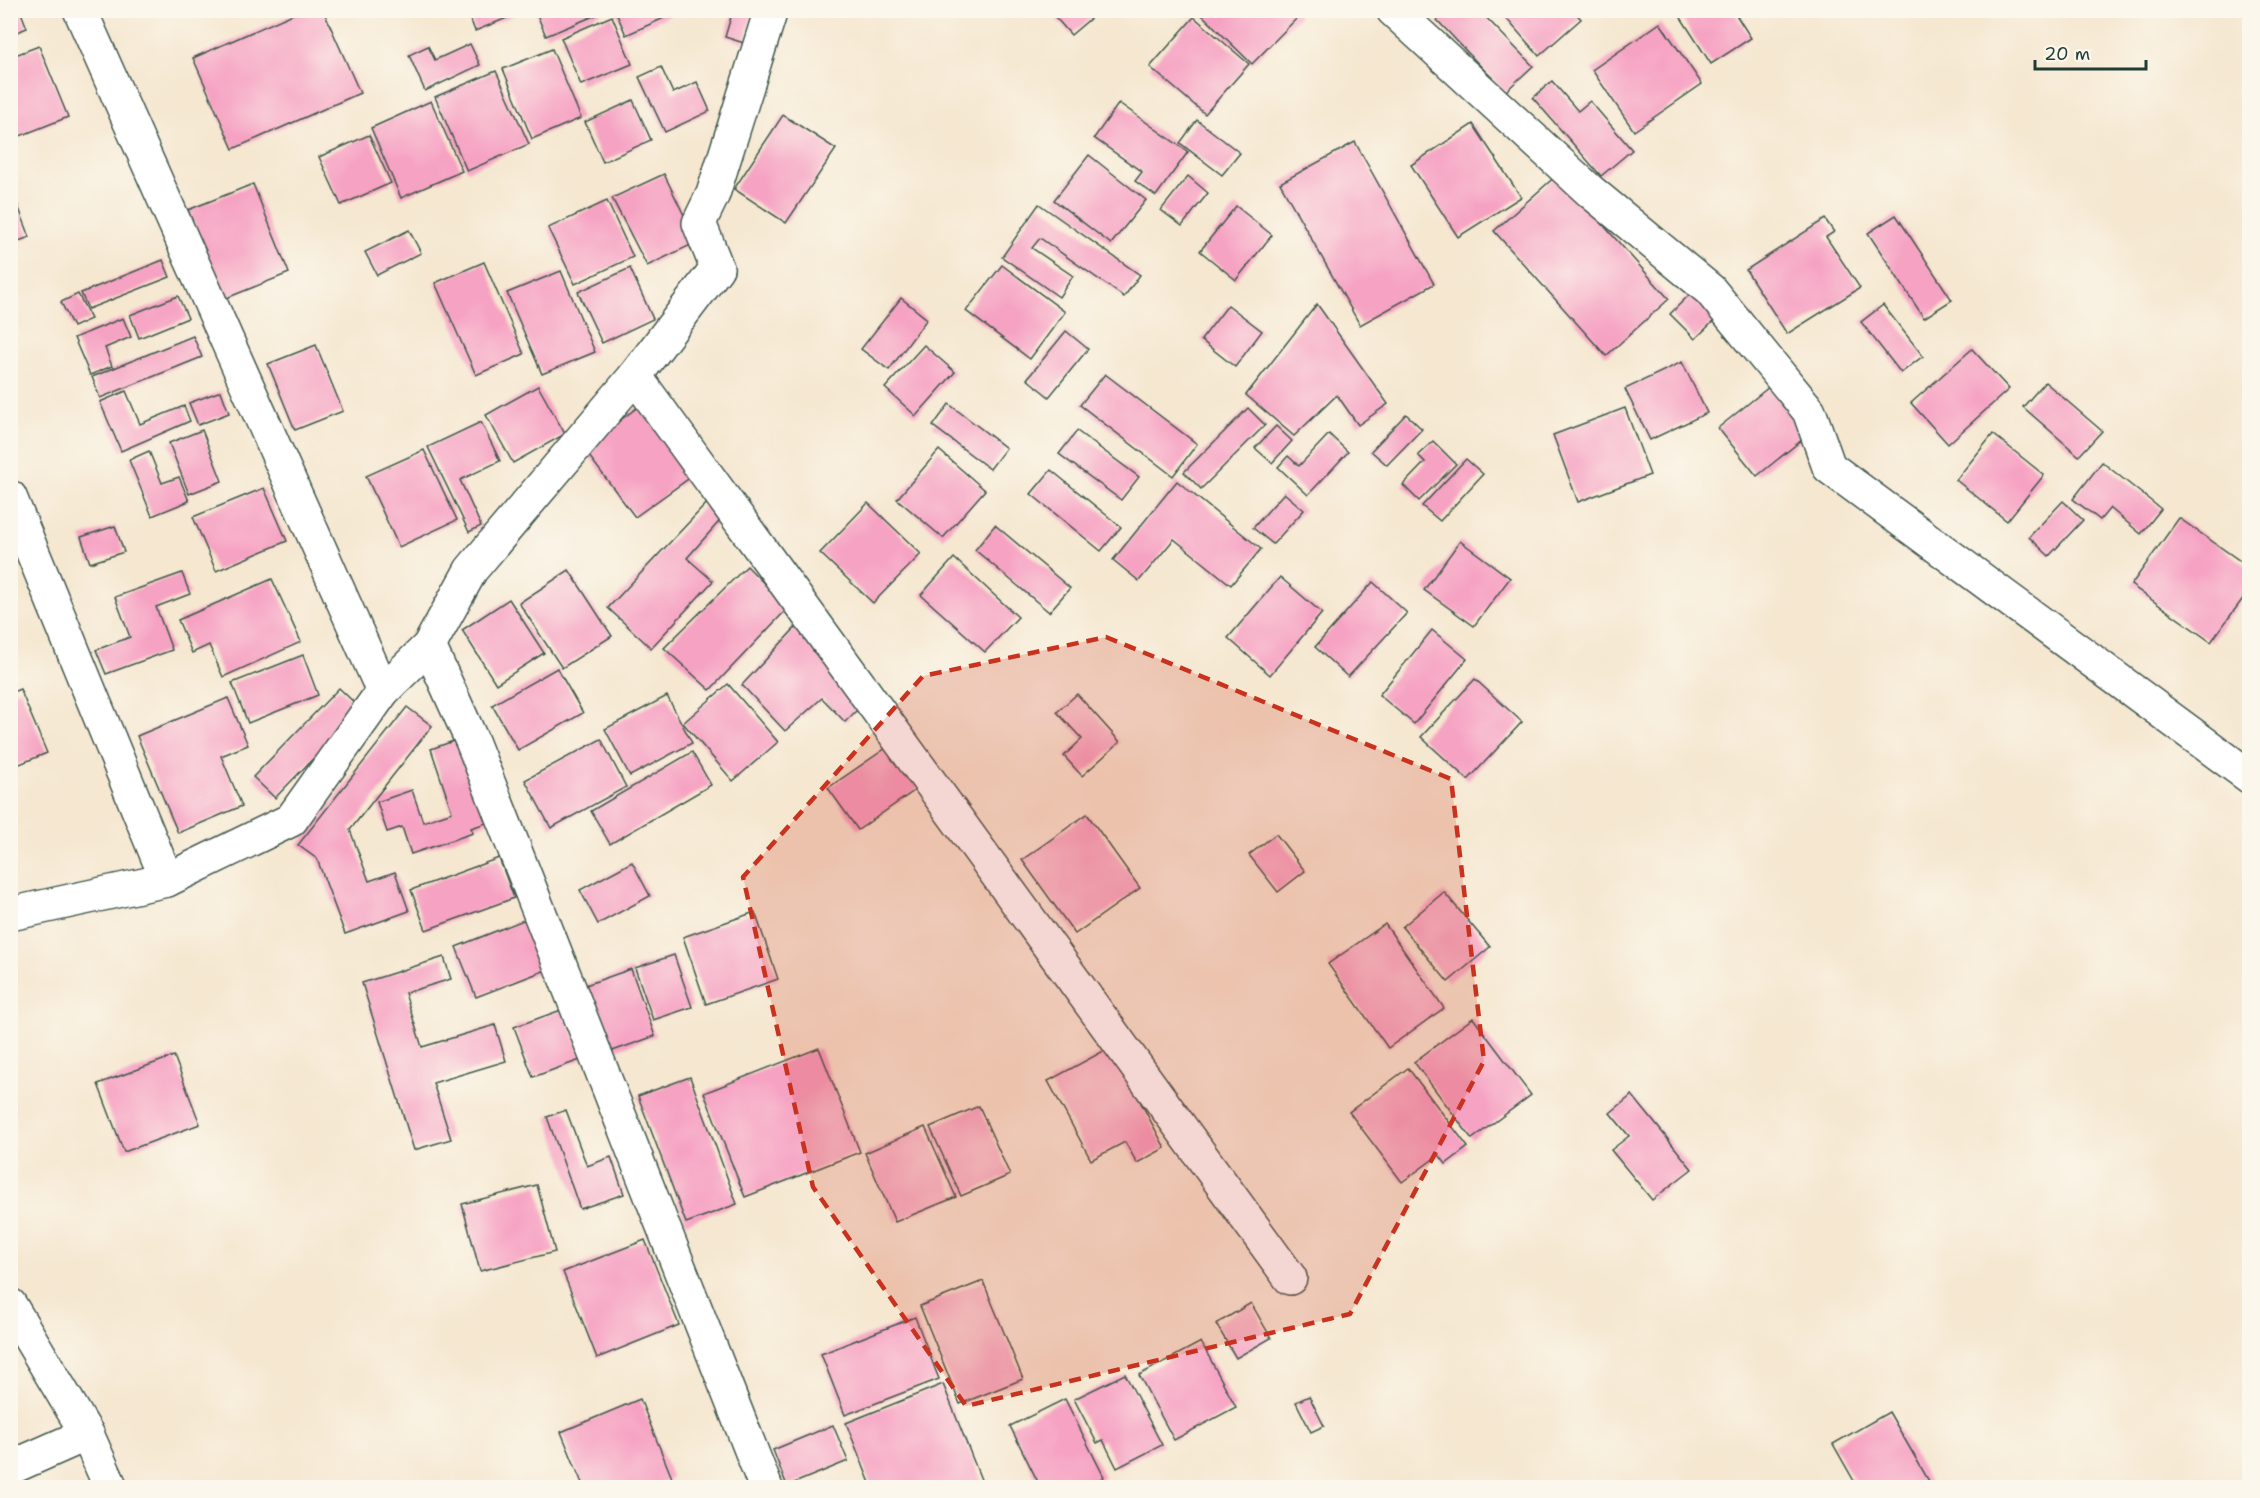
<svg xmlns="http://www.w3.org/2000/svg" width="2260" height="1498" viewBox="0 0 2260 1498" font-family="'Shantell Sans',sans-serif">
<style>
.building{fill:#f6a2c2}
.lines{fill:none;stroke-linecap:round;stroke-linejoin:round}
.street-casing{stroke:#3f564b;stroke-width:36}
.street{stroke:#fff;stroke-width:33}
.marked{fill:#c8321e;fill-opacity:0.2;stroke:#c8321e;stroke-width:4.5;stroke-dasharray:12 8;stroke-linejoin:round}
</style>
<rect width="100%" height="100%" fill="#fbf7ec"/>
<filter id="ink" filterUnits="userSpaceOnUse"><feTurbulence type="fractalNoise" baseFrequency=".0167" numOctaves="2"/><feDisplacementMap in="SourceGraphic" scale="12" xChannelSelector="R" yChannelSelector="G"/><feConvolveMatrix kernelMatrix="1 2 1 2 8 2 1 2 1" color-interpolation-filters="sRGB"/></filter>
<filter id="wash" filterUnits="userSpaceOnUse"><feTurbulence type="fractalNoise" baseFrequency=".008" numOctaves="4" result="noise"/><feDisplacementMap in="SourceGraphic" scale="24" xChannelSelector="R" yChannelSelector="G"/><feGaussianBlur stdDeviation="1.35" result="paint"/><feColorMatrix in="noise" values="0 0 0 0 0 0 0 0 0 0 0 0 0 0 0 0 0 1.4 0 .05"/><feComposite in="paint" operator="in"/></filter>
<g filter="url(#wash)">
<rect width="100%" height="100%" fill="#f5e7d0"/>
<g id="blocks">
<!-- building -->
<g class="building">
<path d="M10,10H20L27,28L10,35Z"/>
<path d="M302,10H323L360,93L233,149L193,58Z"/>
<path d="M467,10H518L519,13L475,31Z"/>
<path d="M535,10H600L601,13L546,36Z"/>
<path d="M615,10H682L626,35Z"/>
<path d="M733,10H754L744,43L725,37Z"/>
<path d="M1049,10H1097L1098,12L1071,35Z"/>
<path d="M1197,10H1293L1299,16L1252,64Z"/>
<path d="M1447,10H1479L1533,66L1505,92L1437,20Z"/>
<path d="M1499,10H1573L1581,19L1539,56Z"/>
<path d="M1676,10H1733L1751,38L1711,64Z"/>
<path d="M612,16L632,64L581,85L561,38Z"/>
<path d="M1194,17L1249,64L1205,114L1150,67Z"/>
<path d="M1660,23L1702,84L1634,131L1592,70Z"/>
<path d="M470,44L480,65L425,91L409,55L428,46L435,60Z"/>
<path d="M39,46L68,117L10,140V57Z"/>
<path d="M552,49L581,118L532,139L503,69Z"/>
<path d="M661,67L673,93L697,82L710,111L665,132L639,77Z"/>
<path d="M496,71L529,144L467,171L435,97Z"/>
<path d="M1552,81L1578,111L1590,101L1632,150L1601,176L1533,98Z"/>
<path d="M633,100L651,140L603,162L585,122Z"/>
<path d="M431,101L462,171L401,198L371,128Z"/>
<path d="M1119,103L1188,152L1156,196L1135,181L1142,172L1094,138Z"/>
<path d="M783,115L836,149L786,223L734,189Z"/>
<path d="M1197,120L1240,153L1222,175L1180,143Z"/>
<path d="M1473,124L1521,197L1458,237L1411,165Z"/>
<path d="M369,135L391,183L341,205L319,157Z"/>
<path d="M1355,142L1434,284L1360,325L1280,183Z"/>
<path d="M1089,155L1146,200L1111,244L1054,200Z"/>
<path d="M664,174L697,242L647,266L612,198Z"/>
<path d="M1558,174L1669,299L1606,356L1494,231Z"/>
<path d="M1188,176L1208,193L1182,226L1161,210Z"/>
<path d="M253,184L289,273L224,299L188,210Z"/>
<path d="M10,185L30,237L10,244Z"/>
<path d="M607,201L633,257L575,284L548,228Z"/>
<path d="M1039,204L1140,275L1124,297L1040,238L1032,248L1073,276L1059,297L1002,257Z"/>
<path d="M1236,206L1272,235L1236,280L1200,251Z"/>
<path d="M1896,215L1952,300L1924,318L1868,233Z"/>
<path d="M1825,219L1834,232L1826,237L1860,288L1787,334L1746,270Z"/>
<path d="M409,230L421,253L377,275L365,252Z"/>
<path d="M163,260L170,277L88,309L81,293Z"/>
<path d="M484,262L524,354L476,375L435,283Z"/>
<path d="M1002,265L1065,312L1030,359L966,311Z"/>
<path d="M630,268L653,319L602,343L578,292Z"/>
<path d="M561,271L595,352L542,374L507,293Z"/>
<path d="M1693,291L1718,317L1695,339L1670,314Z"/>
<path d="M78,294L91,319L73,327L61,302Z"/>
<path d="M178,296L188,318L139,338L130,315Z"/>
<path d="M901,298L927,319L889,370L861,349Z"/>
<path d="M1317,304L1388,404L1358,425L1337,395L1294,436L1246,395Z"/>
<path d="M1228,305L1262,331L1235,367L1201,340Z"/>
<path d="M1883,305L1923,356L1901,373L1861,322Z"/>
<path d="M123,318L131,337L105,348L112,366L90,375L74,338Z"/>
<path d="M1066,331L1088,349L1049,397L1027,379Z"/>
<path d="M193,336L202,357L100,398L92,377Z"/>
<path d="M316,345L343,411L295,430L268,364Z"/>
<path d="M924,345L955,372L916,416L885,388Z"/>
<path d="M1972,349L2009,389L1948,444L1911,403Z"/>
<path d="M1682,362L1707,413L1650,440L1625,389Z"/>
<path d="M1105,374L1197,444L1173,476L1080,405Z"/>
<path d="M2045,382L2102,431L2079,456L2023,407Z"/>
<path d="M538,386L565,434L513,463L486,415Z"/>
<path d="M1769,387L1808,435L1757,476L1718,428Z"/>
<path d="M126,391L140,424L184,406L190,421L121,451L100,402Z"/>
<path d="M221,391L229,413L198,425L189,403Z"/>
<path d="M642,404L695,474L635,517L583,448Z"/>
<path d="M949,404L1006,448L990,469L933,426Z"/>
<path d="M1248,408L1265,425L1201,489L1184,472Z"/>
<path d="M1625,408L1650,475L1578,502L1553,435Z"/>
<path d="M1406,414L1422,429L1387,465L1371,451Z"/>
<path d="M481,422L500,461L460,480L481,526L469,532L428,447Z"/>
<path d="M1276,426L1292,441L1272,463L1255,448Z"/>
<path d="M202,430L222,481L189,494L169,443Z"/>
<path d="M1077,431L1139,477L1121,500L1059,454Z"/>
<path d="M1329,434L1348,452L1308,495L1278,467L1288,456L1299,466Z"/>
<path d="M1993,434L2044,475L2007,521L1956,480Z"/>
<path d="M1433,441L1456,464L1419,501L1403,485L1425,462L1418,455Z"/>
<path d="M424,450L457,520L399,547L366,476Z"/>
<path d="M939,450L985,490L943,538L897,499Z"/>
<path d="M149,451L162,483L179,477L189,501L152,516L129,460Z"/>
<path d="M1466,459L1483,474L1440,521L1422,506Z"/>
<path d="M2102,462L2161,509L2141,534L2110,508L2100,520L2073,499Z"/>
<path d="M1051,470L1121,527L1101,551L1031,494Z"/>
<path d="M1177,481L1261,549L1231,585L1174,539L1139,581L1113,560Z"/>
<path d="M264,488L287,541L216,571L193,517Z"/>
<path d="M1284,493L1304,510L1273,544L1253,528Z"/>
<path d="M709,501L724,516L687,558L713,581L651,648L608,608Z"/>
<path d="M2063,501L2083,520L2049,556L2029,537Z"/>
<path d="M868,503L921,554L873,603L820,553Z"/>
<path d="M2179,518L2250,568V589L2211,642L2131,585Z"/>
<path d="M995,525L1070,588L1049,612L975,550Z"/>
<path d="M115,526L124,552L90,563L81,537Z"/>
<path d="M1460,541L1510,578L1474,626L1424,590Z"/>
<path d="M954,558L1018,617L985,652L921,595Z"/>
<path d="M747,566L788,608L710,690L664,648Z"/>
<path d="M569,570L612,636L562,668L519,603Z"/>
<path d="M182,573L190,594L156,607L172,650L106,674L96,650L130,637L115,597Z"/>
<path d="M1280,577L1322,613L1270,675L1228,638Z"/>
<path d="M272,579L301,642L223,677L209,645L192,653L178,620Z"/>
<path d="M1373,582L1407,613L1348,677L1315,647Z"/>
<path d="M509,599L544,653L496,684L462,630Z"/>
<path d="M798,625L864,703L845,722L822,698L785,731L742,685Z"/>
<path d="M1432,630L1467,659L1414,724L1379,695Z"/>
<path d="M303,655L318,695L248,723L232,683Z"/>
<path d="M557,668L583,713L518,750L492,705Z"/>
<path d="M1475,679L1522,722L1468,780L1421,737Z"/>
<path d="M728,684L778,742L733,781L683,723Z"/>
<path d="M339,688L361,709L275,798L253,777Z"/>
<path d="M20,689L47,753L10,768V693Z"/>
<path d="M1077,694L1120,742L1082,776L1064,756L1082,739L1057,712Z"/>
<path d="M667,696L692,743L630,776L605,729Z"/>
<path d="M228,698L248,745L221,756L242,806L178,833L137,736Z"/>
<path d="M407,707L432,726L350,830L369,881L395,872L409,911L345,934L317,859L298,845Z"/>
<path d="M462,738L489,822L471,828L473,833L411,854L402,827L387,832L377,802L412,790L423,822L452,812L431,749Z"/>
<path d="M601,739L626,787L551,828L525,780Z"/>
<path d="M892,744L921,786L858,830L828,788Z"/>
<path d="M692,752L711,785L610,844L591,811Z"/>
<path d="M1087,814L1140,888L1075,934L1022,860Z"/>
<path d="M1276,834L1305,871L1278,892L1249,855Z"/>
<path d="M499,858L514,898L426,930L411,890Z"/>
<path d="M632,862L650,896L598,924L580,890Z"/>
<path d="M1444,892L1490,947L1448,982L1402,927Z"/>
<path d="M755,912L778,979L706,1004L683,937Z"/>
<path d="M526,919L546,970L476,997L456,947Z"/>
<path d="M1385,924L1444,1008L1388,1048L1328,964Z"/>
<path d="M674,955L692,1007L653,1020L635,968Z"/>
<path d="M444,957L451,979L405,993L422,1047L495,1025L506,1061L433,1083L451,1139L414,1150L362,983Z"/>
<path d="M631,969L655,1036L604,1054L580,987Z"/>
<path d="M564,1009L583,1059L533,1077L514,1027Z"/>
<path d="M1473,1018L1531,1095L1472,1139L1414,1062Z"/>
<path d="M1111,1047L1165,1148L1137,1163L1125,1142L1091,1160L1048,1081Z"/>
<path d="M819,1048L860,1152L745,1197L704,1093Z"/>
<path d="M174,1056L200,1124L124,1152L98,1084Z"/>
<path d="M1408,1068L1468,1147L1446,1164L1439,1155L1402,1182L1349,1112Z"/>
<path d="M690,1077L737,1204L686,1223L638,1096Z"/>
<path d="M1632,1095L1692,1169L1652,1200L1611,1150L1629,1136L1610,1113Z"/>
<path d="M979,1106L1010,1175L961,1196L930,1127Z"/>
<path d="M566,1110L587,1166L611,1157L624,1194L580,1209L547,1117Z"/>
<path d="M925,1127L956,1197L895,1222L865,1153Z"/>
<path d="M537,1185L555,1252L480,1271L462,1204Z"/>
<path d="M645,1240L679,1325L597,1358L563,1272Z"/>
<path d="M983,1281L1023,1379L960,1404L920,1306Z"/>
<path d="M1251,1303L1271,1338L1236,1358L1216,1324Z"/>
<path d="M915,1317L939,1379L845,1415L821,1354Z"/>
<path d="M1201,1342L1236,1407L1174,1440L1139,1375Z"/>
<path d="M1125,1374L1162,1445L1117,1468L1103,1440L1097,1443L1074,1399Z"/>
<path d="M943,1384L982,1482L969,1488H872L846,1423Z"/>
<path d="M1309,1396L1324,1426L1311,1432L1296,1402Z"/>
<path d="M640,1399L672,1478L650,1488H584L561,1432Z"/>
<path d="M1065,1399L1104,1477L1083,1488H1041L1010,1426Z"/>
<path d="M1889,1412L1933,1488H1858L1833,1444Z"/>
<path d="M833,1425L848,1461L787,1486L773,1450Z"/>
</g>
</g>
</g>
<g filter="url(#ink)">
<use href="#blocks" fill-opacity="0" stroke="#3f564b" stroke-width="1.5"/>
<g class="lines">
<defs>
<g id="street">
<path d="M80,10L383,691"/>
<path d="M1393,10L1590,191L1710,290L1809,411L1829,467L2250,777"/>
<path d="M635,376L1290,1278"/>
<path d="M10,497L167,880"/>
<path d="M429,646L472,741L766,1488"/>
<path d="M10,914L167,880L291,820L383,691L429,646L471,570L635,376L717,268L699,223L713,194L771,10"/>
<path d="M10,1305L87,1434L111,1488"/>
<path d="M10,1468L87,1434"/>
</g>
</defs>
<!-- street casing -->
<use href="#street" class="street-casing"/>
<!-- street -->
<use href="#street" class="street"/>
</g>
</g>
<!-- marked area -->
<path class="marked" d="M1106,637L1451,779L1484,1061L1350,1314L966,1406L813,1187L743,877L923,676Z"/>
<!-- margin -->
<rect width="2260" height="1498" fill="none" stroke="#fbf7ec" stroke-width="36"/>
<!-- scale -->
<path d="M2035 60v9h111v-9" fill="none" stroke="#1f3d34" stroke-width="3"/>
<text x="2044" y="60" font-size="18" fill="#1f3d34" stroke="#fbf7ec" stroke-width="4.5" paint-order="stroke">20 m</text>
</svg>
